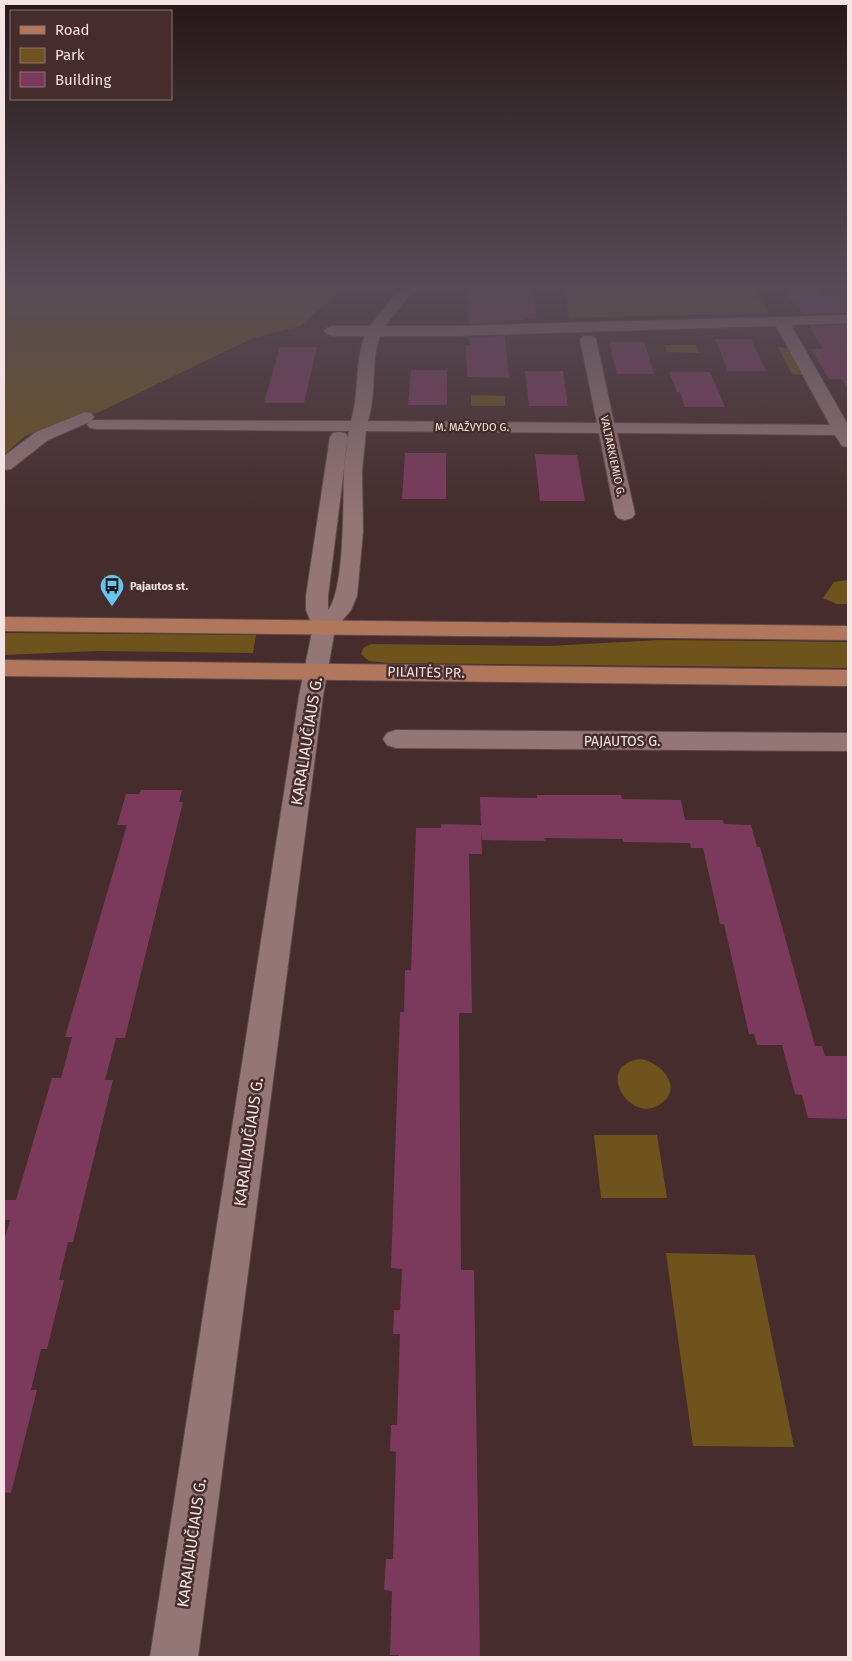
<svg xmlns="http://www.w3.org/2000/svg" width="852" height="1661" viewBox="0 0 852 1661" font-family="'Fira Sans',sans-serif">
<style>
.green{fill:#6e531d}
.building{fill:#7b3a5c}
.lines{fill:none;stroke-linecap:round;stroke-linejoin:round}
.minor-casing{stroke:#604a4a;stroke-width:2}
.primary-casing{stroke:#604a4a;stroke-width:2}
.minor{fill:#957676;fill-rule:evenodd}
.primary{fill:#b1775d;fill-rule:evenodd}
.labels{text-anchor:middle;stroke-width:5;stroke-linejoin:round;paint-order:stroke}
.far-street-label{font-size:11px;fill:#f5e3e3;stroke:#462c2c}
.far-poi-label{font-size:11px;font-weight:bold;fill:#f5e3e3;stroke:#462c2c;text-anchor:start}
.street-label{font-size:14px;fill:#f5e3e3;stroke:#462c2c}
.near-street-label{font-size:16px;fill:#f5e3e3;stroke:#462c2c}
</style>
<rect width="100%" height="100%" fill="#462c2c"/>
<!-- green -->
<g class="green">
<path d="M4,287H120L123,290L132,287H240L244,290L253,287H345L300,326L253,338L95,414L85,412L25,436L4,455Z"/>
<path d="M564,287H753L769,313L569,318Z"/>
<path d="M665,345H696L699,353L667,352Z"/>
<path d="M778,347L788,348L803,375L792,374Z"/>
<path d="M471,395L505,396V406H471Z"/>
<path d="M848,580V604H837L823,598L834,582Z"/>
<path d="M4,633L256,635L253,653L98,651L4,655Z"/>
<path d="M659,640L848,642V668L388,663L369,661L361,654L363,648L371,644L549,646Z"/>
<path d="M641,1059C663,1063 685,1090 659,1105C629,1124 593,1064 641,1059Z"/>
<path d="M594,1135H657L667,1198H601Z"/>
<path d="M666,1253L755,1255L794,1447L693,1446Z"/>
</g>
<!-- building -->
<g class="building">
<path d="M467,287H532L537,318H525V320H504V323L469,324Z"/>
<path d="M783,287H816L821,295H848V313L802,314L797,307H795Z"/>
<path d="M848,325V389L842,379H829L811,349H823L809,326Z"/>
<path d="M505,336L509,378L467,377L466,345H470L469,337Z"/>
<path d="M715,339H751L766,371H728Z"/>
<path d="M609,342H644L654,374H617Z"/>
<path d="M280,347H317L304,403H264Z"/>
<path d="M411,370H447V405H408Z"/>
<path d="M525,371H563L568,406H529Z"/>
<path d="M669,372H710L725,407H685L680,392H677Z"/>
<path d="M405,453H446V499H402Z"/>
<path d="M535,454L577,455L585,501H540Z"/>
<path d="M141,790H182L179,802H183L125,1038H116L105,1080H113L73,1242H68L59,1280H64L47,1349H41L31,1390H37L11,1493L4,1492V1241L10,1220H4V1200H16L52,1078H61L72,1037H65L127,825H117L126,794H139Z"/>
<path d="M537,795H621L622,799L681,800L685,820H723L724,824L751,825L757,847H760L815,1046H822L825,1056H848V1119L808,1118L802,1095L795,1094L782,1045H757L754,1034H749L724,924H720L703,848H691L690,843L623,842V839L544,838L545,841L482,840L481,826L482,854H469L472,1013H459L461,1270H474L480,1657H399V1655H390L392,1591L384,1590L386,1559H393L396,1452L390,1451L391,1425H397L400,1334H393L394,1310H400L402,1269L391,1268L400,1012H404L405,970H411L416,828H441V824L481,825L480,797L537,798Z"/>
</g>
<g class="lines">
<defs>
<g id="minor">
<path d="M401,287H416L385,326H453L848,315V323L791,325L848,425V447L842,446L835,435L617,433L635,514L632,518L625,520L618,518L615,514L599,433L366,431L362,471L363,532L357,596L351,610L335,629L323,696L198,1657H150L299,696L313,627L306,610V596L330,437L333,433L339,432L345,433L348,437L328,596V610C345,590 343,502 344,473C344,459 347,445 349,431L96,429L90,428L87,424L89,422L48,440L11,469L4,470V456L36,432L85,412L91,413L94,417L92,420L351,421C360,393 354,363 365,336H332L327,334L324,331L327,328L332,326H370ZM776,326L830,425L614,423L596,339L593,336H583L580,339L597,423L368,421C377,393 370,363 380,336H453Z"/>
<path d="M396,730L848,733V751L396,748L387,745L383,739L387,733Z"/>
</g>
<g id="primary">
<path d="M4,617L848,626V640L4,631Z"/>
<path d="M4,660L848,670V686L4,676Z"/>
</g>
</defs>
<!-- minor casing -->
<use href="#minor" class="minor-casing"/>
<!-- primary casing -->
<use href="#primary" class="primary-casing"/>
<!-- minor -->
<use href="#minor" class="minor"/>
<!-- primary -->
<use href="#primary" class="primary"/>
</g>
<!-- sky -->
<linearGradient id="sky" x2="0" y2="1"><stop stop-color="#261818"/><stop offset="0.55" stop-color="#574b56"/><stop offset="1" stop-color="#574b56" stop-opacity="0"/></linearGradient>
<rect width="852" height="520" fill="url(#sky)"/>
<!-- icons -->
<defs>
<symbol id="bus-pin" viewBox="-11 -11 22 30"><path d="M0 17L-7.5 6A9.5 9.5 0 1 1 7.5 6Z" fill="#64c5ee" stroke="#462c2c"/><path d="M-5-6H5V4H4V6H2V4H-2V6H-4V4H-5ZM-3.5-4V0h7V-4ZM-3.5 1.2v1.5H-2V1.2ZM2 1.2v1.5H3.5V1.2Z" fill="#111"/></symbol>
</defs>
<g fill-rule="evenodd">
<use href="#bus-pin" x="98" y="572" width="28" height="38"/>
</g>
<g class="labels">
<!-- far-street labels -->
<g class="far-street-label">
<text x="472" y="431">M. MAŽVYDO G.</text>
<text transform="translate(613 456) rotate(78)" y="4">VALTARKIEMIO G.</text>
</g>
<!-- far-poi labels -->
<g class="far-poi-label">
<text x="130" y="590">Pajautos st.</text>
</g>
<!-- street labels -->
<g class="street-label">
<text transform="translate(426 672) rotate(1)" y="5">PILAITĖS PR.</text>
<text x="622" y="746">PAJAUTOS G.</text>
</g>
<!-- near-street labels -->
<g class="near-street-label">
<text transform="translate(306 741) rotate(-81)" y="6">KARALIAUČIAUS G.</text>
<text transform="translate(248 1142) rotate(-82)" y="6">KARALIAUČIAUS G.</text>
<text transform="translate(191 1543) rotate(-82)" y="6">KARALIAUČIAUS G.</text>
</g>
</g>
<!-- border -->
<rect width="852" height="1661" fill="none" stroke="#f5e3e3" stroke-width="10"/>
<!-- legend -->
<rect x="10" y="10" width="162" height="90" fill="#462c2c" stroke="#8c7575"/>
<rect x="20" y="26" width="25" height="8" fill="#b1775d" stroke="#8c7575"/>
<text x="55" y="35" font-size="15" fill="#f5e3e3">Road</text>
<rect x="20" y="48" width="25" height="15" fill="#6e531d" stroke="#8c7575"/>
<text x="55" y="60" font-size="15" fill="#f5e3e3">Park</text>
<rect x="20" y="72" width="25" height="15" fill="#7b3a5c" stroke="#8c7575"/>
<text x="55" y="85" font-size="15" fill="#f5e3e3">Building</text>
</svg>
